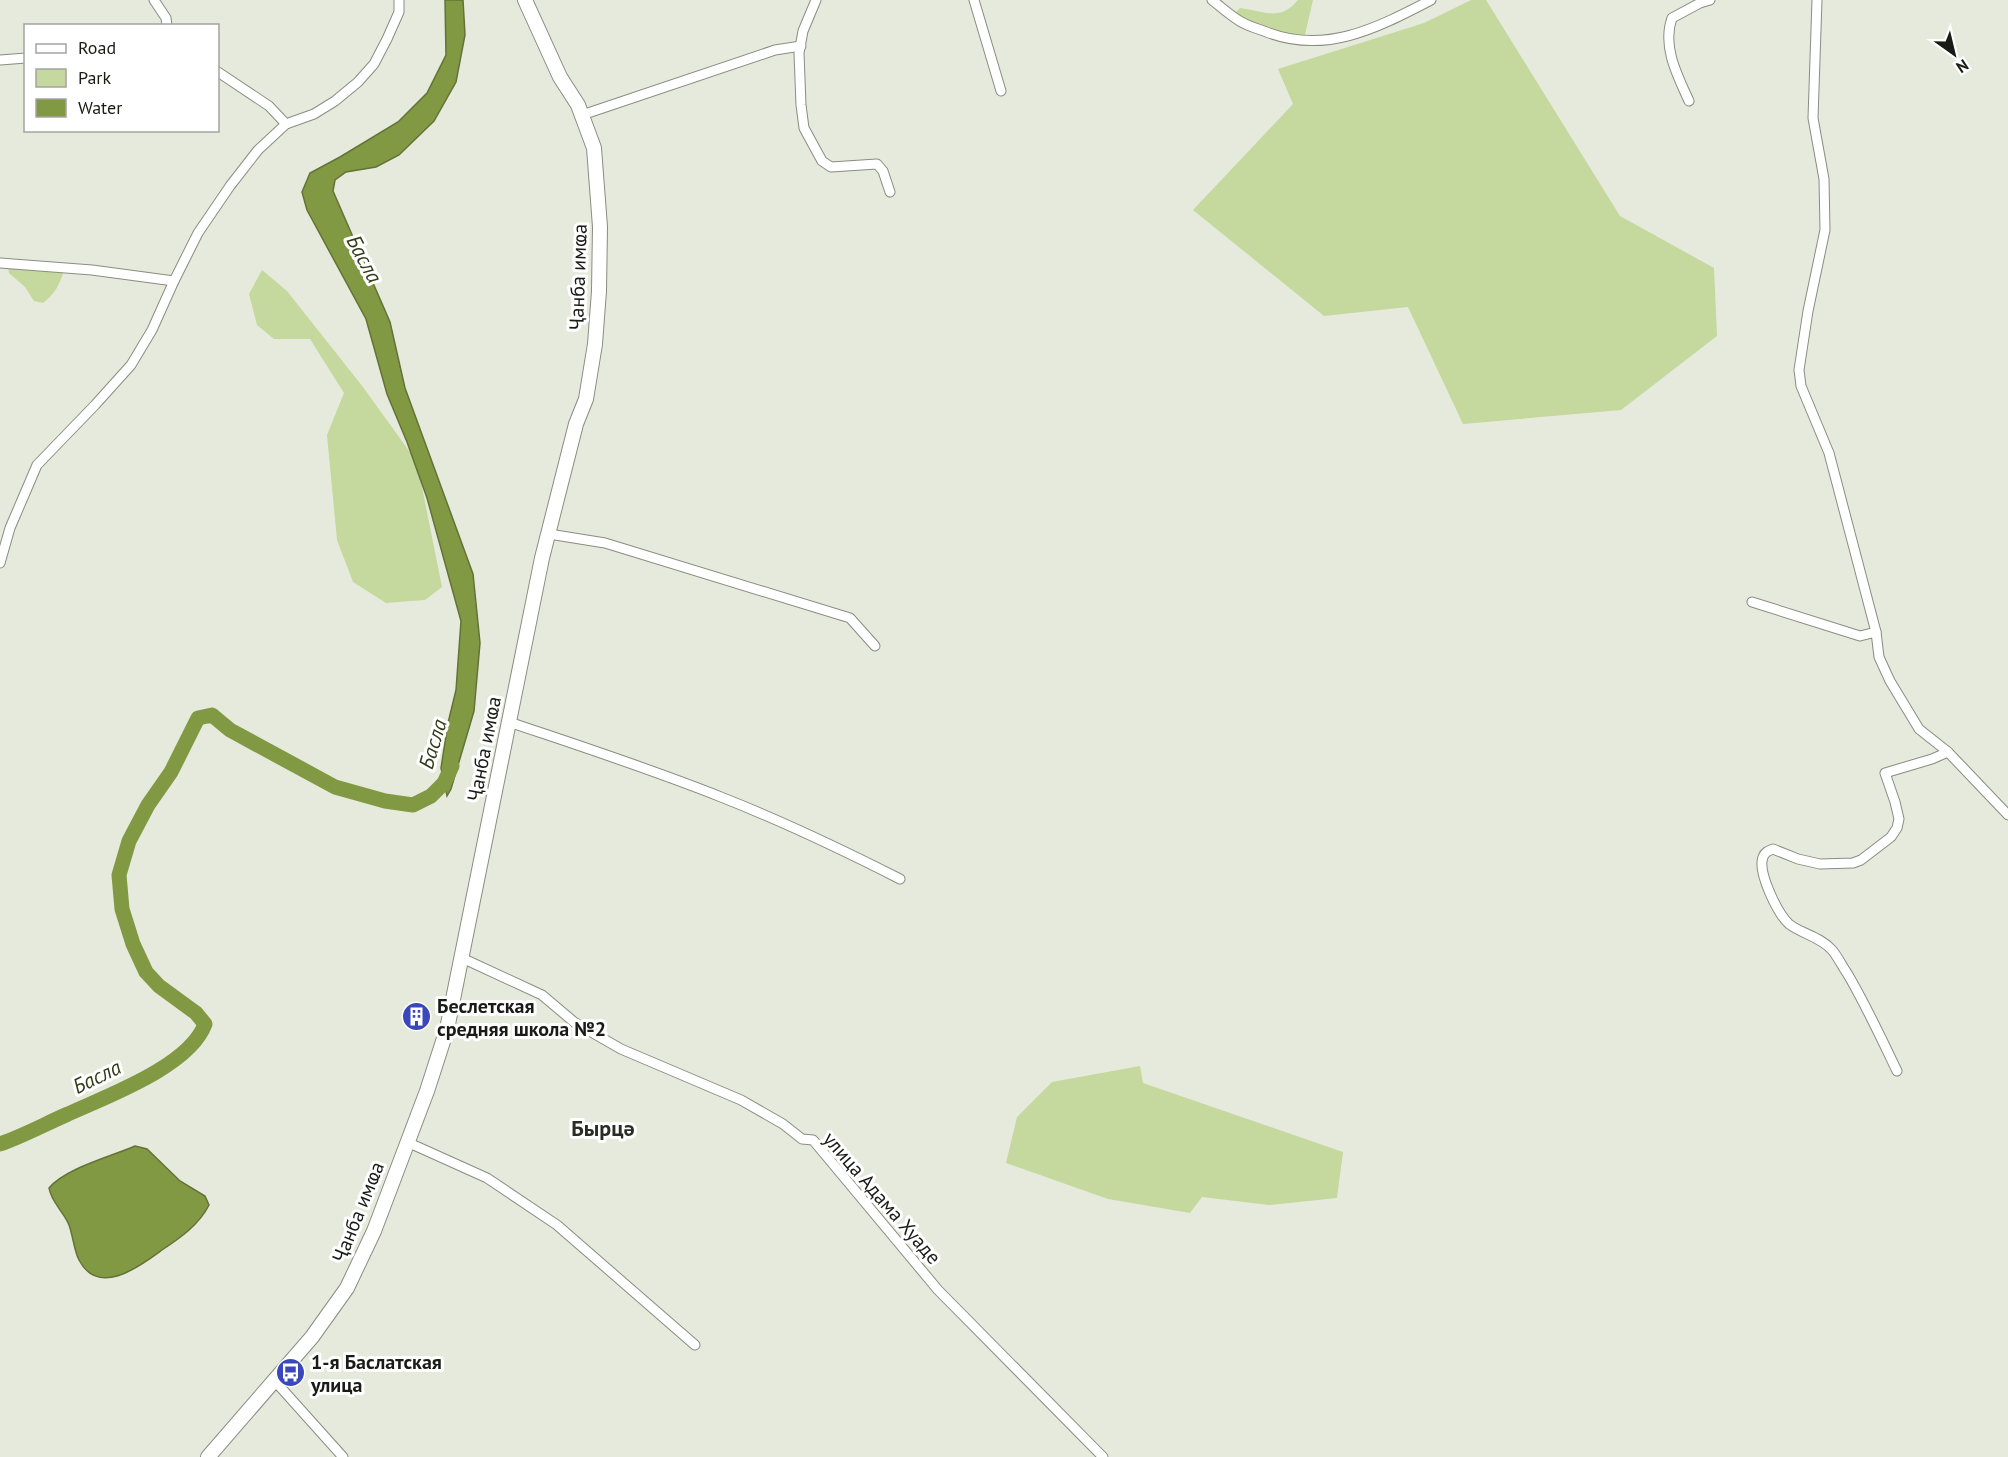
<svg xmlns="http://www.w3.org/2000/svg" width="2008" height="1457" viewBox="0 0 2008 1457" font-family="'PT Sans',sans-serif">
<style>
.green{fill:#c5d89d}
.water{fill:#829944;stroke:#637336;stroke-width:1.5}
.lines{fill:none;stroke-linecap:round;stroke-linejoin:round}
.river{stroke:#829944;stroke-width:15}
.street-casing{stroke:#898d81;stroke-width:11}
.secondary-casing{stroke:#898d81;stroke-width:16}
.street{stroke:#fff;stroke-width:9}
.secondary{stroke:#fff;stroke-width:14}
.labels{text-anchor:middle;stroke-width:6;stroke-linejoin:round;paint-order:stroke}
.street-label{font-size:20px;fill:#1a1b17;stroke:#fff}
.poi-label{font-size:20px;font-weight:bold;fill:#1a1b17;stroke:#fff;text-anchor:start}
.water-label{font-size:21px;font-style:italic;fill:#323b18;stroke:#fff}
.quarter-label{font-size:22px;font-weight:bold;fill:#2a2d23;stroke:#fff}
</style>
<rect width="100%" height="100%" fill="#e6eadd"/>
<!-- green -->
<g class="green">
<path d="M1298,0H1313L1304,39L1280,36L1240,17L1236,12L1240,8C1264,11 1280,22 1298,0Z"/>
<path d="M1471,0H1486L1620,216L1714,268L1717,336L1621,410L1463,424L1408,307L1324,316L1193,210L1293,104L1278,69L1424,23Z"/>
<path d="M8,267L64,270C60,284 55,294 43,303L34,301L25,287L9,273Z"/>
<path d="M262,270L287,291L363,387L417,462L442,587L425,600L386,603L353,582L337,540L327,435L344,393L310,339H274L257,325L249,294Z"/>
<path d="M1140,1066L1143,1083L1343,1152L1337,1198L1269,1205L1202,1197L1190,1213L1108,1199L1006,1163L1017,1117L1052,1082Z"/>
</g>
<!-- water -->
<g class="water">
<path d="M445,0H463L465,35L456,82L434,121L399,155L376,167L346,172L335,180L333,191L390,322L405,388L473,574L480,643L474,711L451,789L447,796L441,768L448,723L456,690L461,621L427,498L407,442L387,394L366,319L307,210L302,192L310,173L340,157L398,122L427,93L446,55Z"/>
<path d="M135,1146L147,1149L180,1181L205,1196L209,1205C199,1225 180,1238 162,1250C140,1266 99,1298 79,1260C74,1250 73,1236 69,1225C64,1212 51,1202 49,1188C66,1168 110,1157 135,1146Z"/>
</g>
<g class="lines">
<!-- river -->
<path class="river" d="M0,1144C23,1136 45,1124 68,1114C107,1096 190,1066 205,1024L196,1013L159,986L146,972L133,944L122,909L119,875L129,841L148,805L171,772L198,718L212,715L230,730L335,787L385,801L413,805L431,796L444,783L452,766"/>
<defs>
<g id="street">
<path d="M154,0L166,18L167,26"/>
<path d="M816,0L803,31L799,53L801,105L804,128L822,161L831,167L877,164L883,171L890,192"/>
<path d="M974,0L1001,91"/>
<path d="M1212,0C1221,7 1229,14 1238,20C1245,25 1255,28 1264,31C1324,56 1377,28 1431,0"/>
<path d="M1817,0L1813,118L1824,179L1825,230L1808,311L1799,370L1801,386L1829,453L1876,632L1879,657L1890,681L1919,729L1948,752L2008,815"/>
<path d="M0,60L26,58"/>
<path d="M218,72L269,106L286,124"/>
<path d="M1689,101C1677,75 1662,46 1672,18L1700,3L1710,0"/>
<path d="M582,115L775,50L801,46"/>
<path d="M0,263L92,270L174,281"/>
<path d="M549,534L605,543L850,618L875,646"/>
<path d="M0,563L10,528L37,465L95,405L131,365L152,330L174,281L198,233L230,186L258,150L286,124L314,114L335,101L358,82L374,64L387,39L399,12V0"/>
<path d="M1752,602L1860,636L1876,632"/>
<path d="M509,722C580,746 651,769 721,797C782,821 841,849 900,879"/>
<path d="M462,958L542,995L574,1022L621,1049L741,1100L783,1124L802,1139L813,1140L938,1290L1103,1457"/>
<path d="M1897,1071C1881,1038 1866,1005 1847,973C1842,966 1838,957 1832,950C1821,937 1802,934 1789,924C1778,914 1757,872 1763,857C1765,852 1768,851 1773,849L1798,859L1820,864L1853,863L1861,860L1891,837L1897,828L1899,819L1895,802L1885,773L1932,759L1948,752"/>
<path d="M407,1142L487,1178L557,1225L695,1345"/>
<path d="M274,1380L343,1457"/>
</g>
<path id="secondary" d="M208,1457L312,1337L347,1288L374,1231L427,1091L447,1029L542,558L576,424L586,399L595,344L599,291L600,227L594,148L578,105L560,77L525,0"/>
</defs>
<!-- street casing -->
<use href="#street" class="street-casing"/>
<!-- secondary casing -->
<use href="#secondary" class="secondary-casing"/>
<!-- street -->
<use href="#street" class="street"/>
<!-- secondary -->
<use href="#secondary" class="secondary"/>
</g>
<!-- icons -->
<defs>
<symbol id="building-disc" viewBox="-11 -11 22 22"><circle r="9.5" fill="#3a48bb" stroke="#fff"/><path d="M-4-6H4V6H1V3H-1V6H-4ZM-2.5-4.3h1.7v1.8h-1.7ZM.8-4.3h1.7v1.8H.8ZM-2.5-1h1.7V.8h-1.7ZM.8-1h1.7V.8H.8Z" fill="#fff"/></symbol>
<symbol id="bus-disc" viewBox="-11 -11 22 22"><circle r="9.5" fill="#3a48bb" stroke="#fff"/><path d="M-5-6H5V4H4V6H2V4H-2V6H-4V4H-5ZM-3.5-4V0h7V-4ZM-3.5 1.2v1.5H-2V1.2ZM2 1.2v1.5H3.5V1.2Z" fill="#fff"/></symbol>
</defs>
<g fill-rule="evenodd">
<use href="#building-disc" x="400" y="1000" width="33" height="33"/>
<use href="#bus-disc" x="274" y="1356" width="33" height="33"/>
</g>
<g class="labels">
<!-- street labels -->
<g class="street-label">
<text transform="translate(578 277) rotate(-88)" y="7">Ҷанба имҩа</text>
<text transform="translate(484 749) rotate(-79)" y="7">Ҷанба имҩа</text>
<text transform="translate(882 1198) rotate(49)" y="7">улица Адама Хуаде</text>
<text transform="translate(358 1212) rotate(-68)" y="7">Ҷанба имҩа</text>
</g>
<!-- poi labels -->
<g class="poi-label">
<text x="437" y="1013">Беслетская<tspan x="437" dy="23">средняя школа №2</tspan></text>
<text x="311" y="1369">1-я Баслатская<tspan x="311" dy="23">улица</tspan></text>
</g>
<!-- water labels -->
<g class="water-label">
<text transform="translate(364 259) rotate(62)" y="7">Басла</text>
<text transform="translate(433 744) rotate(-73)" y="7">Басла</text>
<text transform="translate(97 1077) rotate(-26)" y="7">Басла</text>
</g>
<!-- quarter labels -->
<g class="quarter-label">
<text x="603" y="1136">Бырцә</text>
</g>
</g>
<!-- legend -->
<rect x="24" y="24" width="195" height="108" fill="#ffffff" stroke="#a3a4a2" stroke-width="1.5"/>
<rect x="36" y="44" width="30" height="9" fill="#ffffff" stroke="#a3a4a2" stroke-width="1.5"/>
<text x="78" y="54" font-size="18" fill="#1a1b17">Road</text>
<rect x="36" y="69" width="30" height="18" fill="#c5d89d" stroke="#a3a4a2" stroke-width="1.5"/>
<text x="78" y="84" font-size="18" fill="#1a1b17">Park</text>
<rect x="36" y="99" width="30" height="18" fill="#829944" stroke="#a3a4a2" stroke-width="1.5"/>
<text x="78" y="114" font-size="18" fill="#1a1b17">Water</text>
<!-- north arrow -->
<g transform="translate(1954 54) rotate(146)" stroke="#ffffff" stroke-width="4.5" paint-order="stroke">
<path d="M0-4.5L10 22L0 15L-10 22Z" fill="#1a1b17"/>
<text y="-9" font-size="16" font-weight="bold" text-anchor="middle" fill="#1a1b17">N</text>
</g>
</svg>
